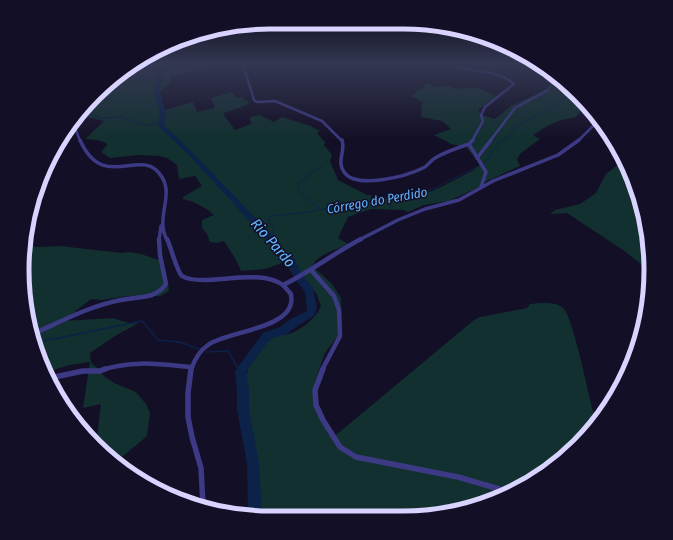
<svg xmlns="http://www.w3.org/2000/svg" width="673" height="540" viewBox="0 0 673 540" font-family="'Fira Sans Condensed',sans-serif">
<style>
.green{fill:#12302f}
.lines{fill:none;stroke-linecap:round;stroke-linejoin:round}
.stream-far2{stroke:#0c2248;stroke-width:1}
.stream-far1{stroke:#0c2248;stroke-width:1.5}
.stream{stroke:#0c2248;stroke-width:2}
.river{fill:#0c2248;fill-rule:evenodd}
.street-far3{stroke:#3d3a85;stroke-width:2.5}
.street-far2{stroke:#3d3a85;stroke-width:3.5}
.street-far1{stroke:#3d3a85;stroke-width:4.5}
.street{stroke:#3d3a85;stroke-width:5.5}
.labels{text-anchor:middle;stroke-width:3;stroke-linejoin:round;paint-order:stroke}
.far-water-label{font-size:13px;font-style:italic;fill:#62b6ff;stroke:#130f26}
.water-label{font-size:15px;font-style:italic;fill:#62b6ff;stroke:#130f26}
.rim{fill:none;stroke:#d9d4ff;stroke-width:5}
</style>
<rect width="100%" height="100%" fill="#130f26"/>
<!-- green -->
<g class="green">
<path d="M135,64L216,65L214,67L170,76V83L160,92L162,98L161,111L193,102L197,112L215,108L211,98L232,92L237,98L242,97L249,103C243,108 231,109 223,114L235,130L251,124L250,117L260,115L274,122L282,117L311,126L320,131L317,133L325,142L324,145L332,155L330,161L338,180L367,195H371L372,201L433,191L474,170L480,164L466,147L451,144L434,135L451,129L442,121L421,117L422,102L411,96L428,83L435,87L449,86L458,89L475,87L497,96L478,110L480,114L494,119C502,115 505,110 511,106C522,99 544,94 550,84L544,79L555,77L566,83L589,111L582,109L576,117C560,119 547,125 533,135L540,139L521,153L517,159L520,166L481,184V186L449,201L424,205L408,212L403,210L371,209L348,217L338,238L348,244C336,251 320,252 312,266L332,284L341,298L342,330L325,353L314,385L315,401L329,428L336,435L474,320L480,317L527,308L530,304C540,303 556,301 563,308C572,314 589,395 593,411L598,416L597,424L527,485L467,509L419,517L253,514C255,493 253,471 250,450C248,442 245,434 245,426C242,402 241,373 257,353C261,348 271,337 278,335C280,334 282,335 284,335C298,333 316,319 321,306L316,293L302,275L295,278L285,262L265,269L241,271L236,260L224,241L216,243L210,242L207,234L202,228V220L214,215C207,208 193,201 183,199V197L202,186L195,176L179,179L177,165L167,158L159,156L139,155L110,158L101,152L107,145L106,143L97,140L85,139L104,121L87,117L89,111L88,103L95,94Z"/>
<path d="M623,161L649,238L647,269L623,250L567,213L550,214L555,210L580,204L586,200L596,193L606,174Z"/>
<path d="M26,242L36,247L60,246L122,253L129,252L141,254L159,260L168,282L169,291L160,296H127L103,300L91,299L63,321L113,318L132,324L139,323L115,336L90,353L91,362L105,377L114,383L136,392L146,404L150,413L147,436L116,462L96,445L101,404L83,408L90,362L70,365L46,372L30,334L22,270Z"/>
</g>
<g class="lines">
<!-- stream-far2 -->
<g class="stream-far2">
<path d="M474,64L497,73L555,83H566"/>
<path d="M89,102L92,108L90,114L101,118L121,117L148,126L162,122"/>
<path d="M320,209L299,192L297,185L326,162"/>
<path d="M271,240L274,230L268,220L270,216L301,213L435,189L442,184L484,164L500,141L507,138L519,125L575,93"/>
</g>
<!-- stream-far1 -->
<g class="stream-far1">
<path d="M34,343L142,321L158,340L180,342L199,349"/>
<path d="M206,352L228,351L239,370"/>
</g>
<!-- stream -->
<path class="stream" d="M239,369L240,372"/>
<!-- river -->
<path class="river" d="M160,64H164L160,93L166,112L164,124L166,127L192,152L271,234L281,247L294,258L302,274L313,288L317,308L314,316L297,326L287,334L270,339L246,372L249,390V410L259,463L262,514H248L247,463L237,410V390L235,371L263,333L280,327L289,320L307,311L305,292L295,279L287,262L275,251L265,238L188,154L160,128L158,124L160,112L154,93Z"/>
<!-- street-far3 -->
<g class="street-far3">
<path d="M243,64L254,100L257,102L275,101L322,121L342,141"/>
<path d="M455,64L457,67C476,72 499,70 514,84L485,107L481,115L483,121L472,141"/>
<path d="M71,125L76,130L80,141"/>
<path d="M490,141L515,108L548,90"/>
<path d="M578,141L598,121"/>
</g>
<!-- street-far2 -->
<g class="street-far2">
<path d="M80,140C103,192 139,148 159,173C177,194 154,216 167,240"/>
<path d="M342,140C346,151 336,161 344,172C356,190 407,176 423,168C428,166 430,161 435,158C445,152 457,148 469,144L486,172L481,187"/>
<path d="M469,144L473,140"/>
<path d="M477,158L491,140"/>
<path d="M159,240L161,226"/>
<path d="M359,240L398,220L425,209L459,200L493,181L558,155L579,140"/>
</g>
<!-- street-far1 -->
<g class="street-far1">
<path d="M167,239C171,247 177,272 182,276C188,280 197,280 204,280C228,280 263,271 283,285C310,272 334,253 361,239"/>
<path d="M311,270L334,296L339,310L340,336L322,370"/>
<path d="M31,335C60,322 89,306 121,300C138,296 155,300 166,284L160,255L159,239"/>
<path d="M102,370C132,360 159,364 191,367"/>
<path d="M191,370C194,361 199,351 208,345C225,332 287,329 291,303C292,301 291,297 291,294L283,285"/>
</g>
<!-- street -->
<g class="street">
<path d="M191,369L188,393V417L192,437L201,468L203,505"/>
<path d="M323,369L315,390L316,405L323,420L340,447L356,457L458,477L510,492"/>
<path d="M50,378L83,371H100L105,369"/>
</g>
</g>
<!-- sky -->
<linearGradient id="sky" x2="0" y2="1"><stop stop-color="#0a0815"/><stop offset="0.46" stop-color="#333752"/><stop offset="1" stop-color="#333752" stop-opacity="0"/></linearGradient>
<rect width="673" height="139" fill="url(#sky)"/>
<g class="labels">
<!-- far-water labels -->
<g class="far-water-label">
<text transform="translate(377 200) rotate(-10)" y="5">Córrego do Perdido</text>
</g>
<!-- water labels -->
<g class="water-label">
<text transform="translate(273 243) rotate(49)" y="5">Rio Pardo</text>
</g>
</g>
<!-- crop -->
<path d="M0 0H673V540H0ZM270 29H403A241 241 0 0 1 644 270V270A241 241 0 0 1 403 511H270A241 241 0 0 1 29 270V270A241 241 0 0 1 270 29Z" fill="#130f26" fill-rule="evenodd"/>
<path class="rim" d="M270 29H403A241 241 0 0 1 644 270V270A241 241 0 0 1 403 511H270A241 241 0 0 1 29 270V270A241 241 0 0 1 270 29Z"/>
</svg>
